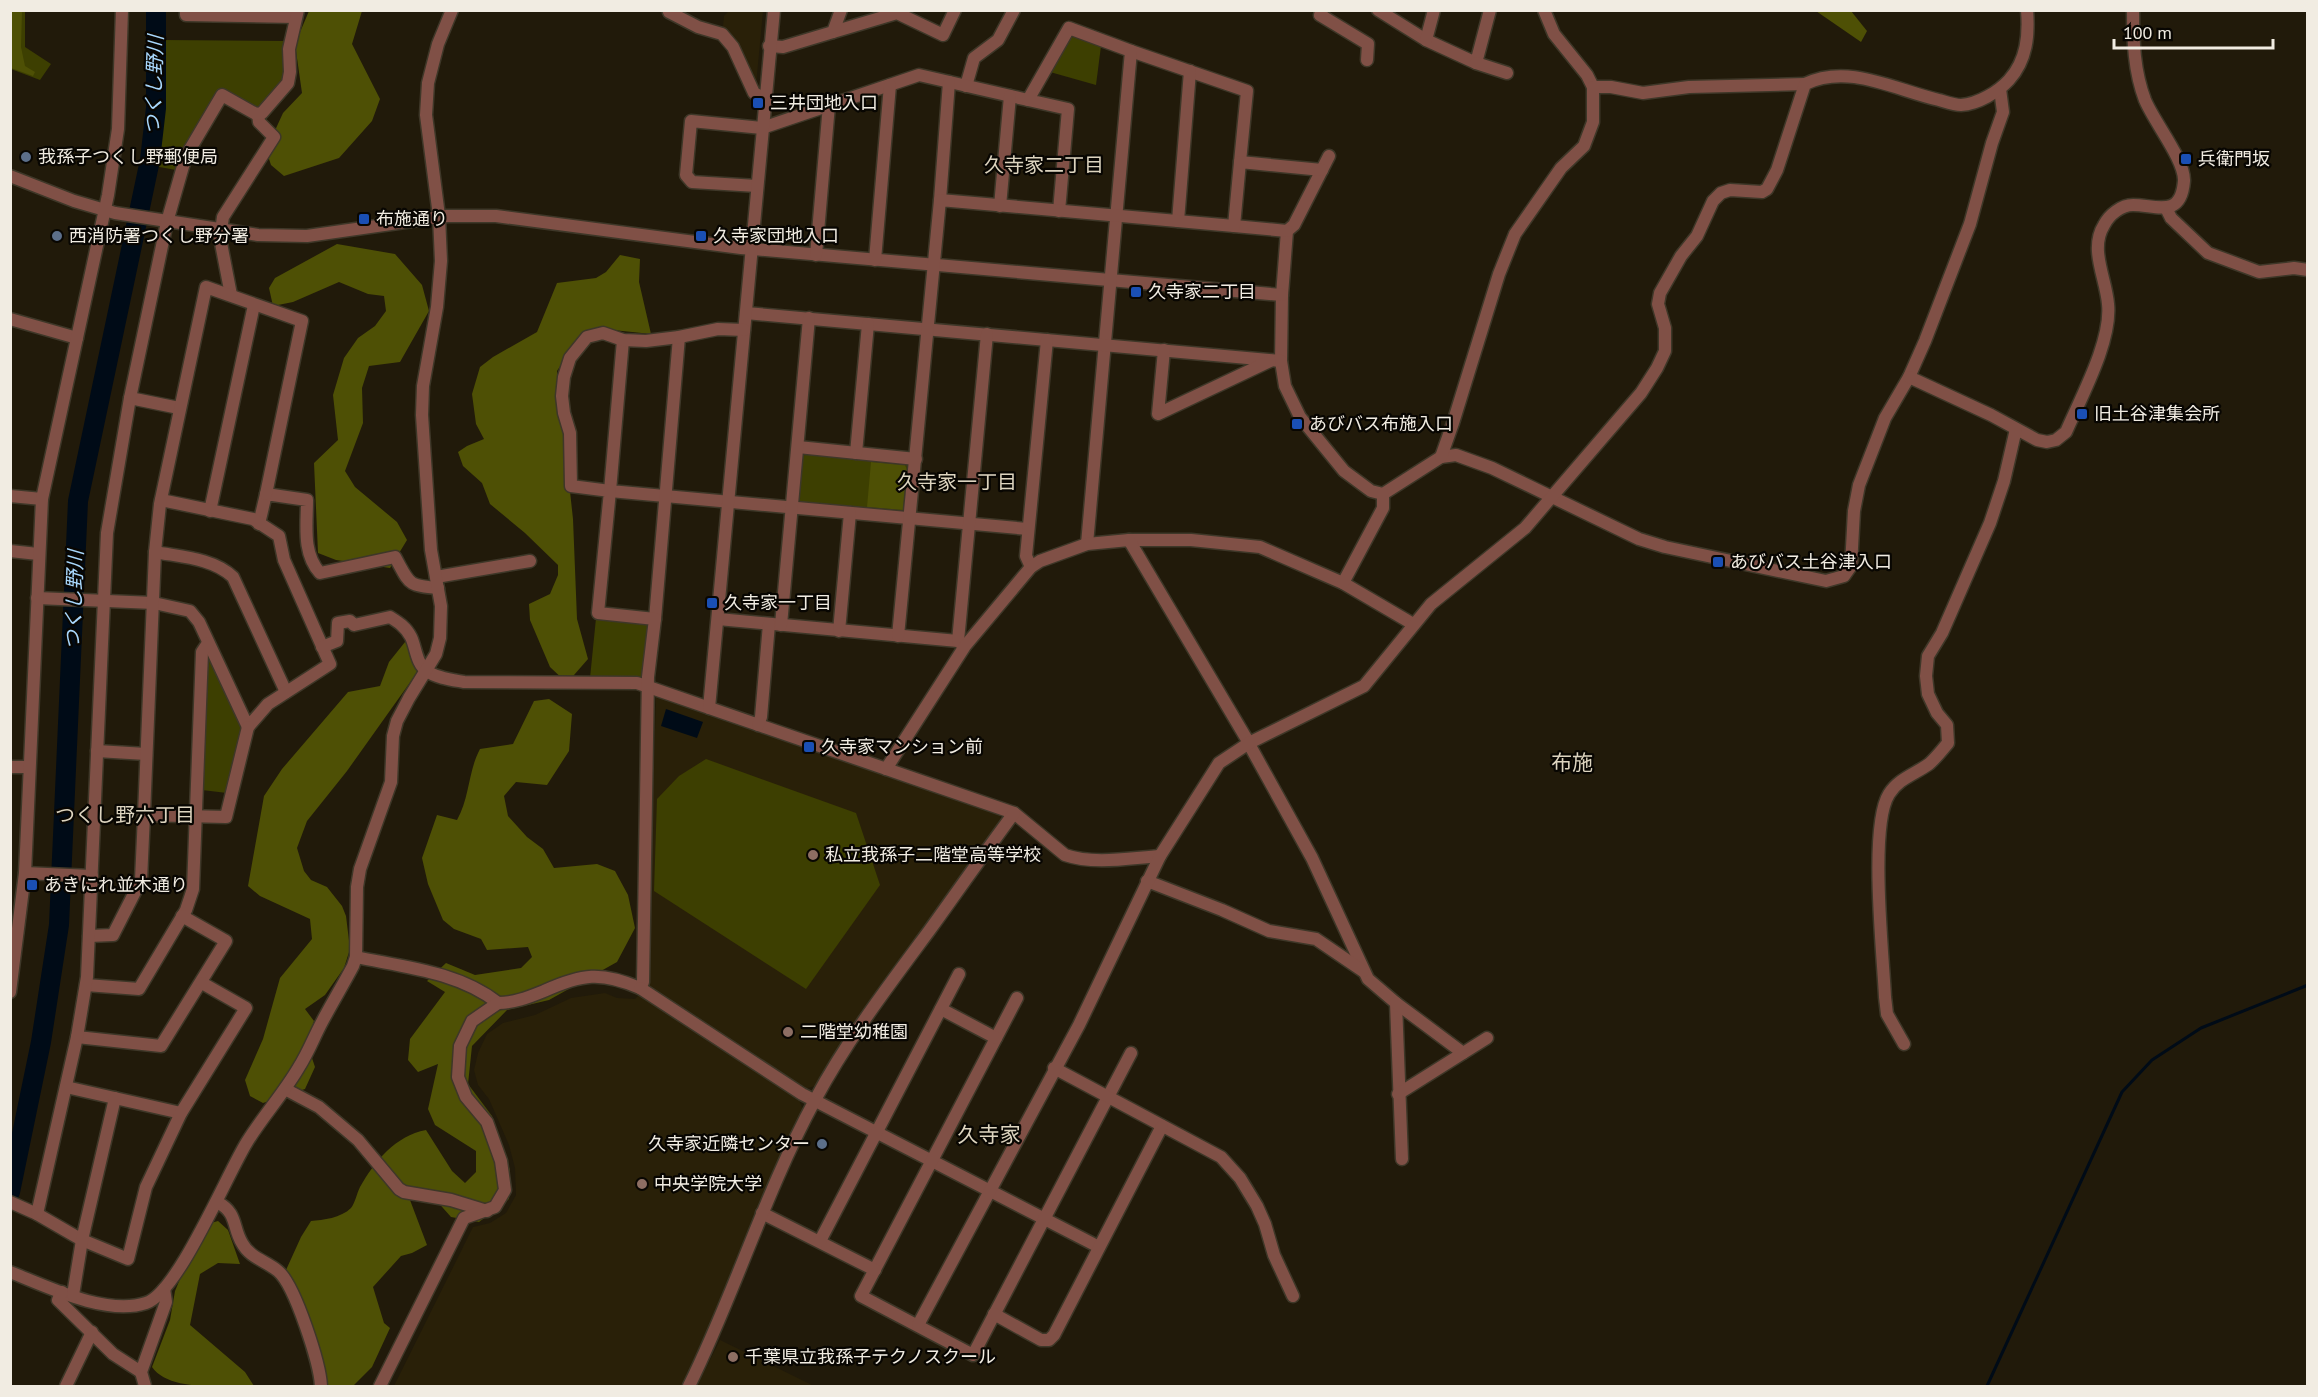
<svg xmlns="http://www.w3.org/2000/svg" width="2318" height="1397" viewBox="0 0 2318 1397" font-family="'PT Sans','Noto Sans JP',sans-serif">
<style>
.built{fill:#292008}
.green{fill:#3d3f01}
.forest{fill:#4e5005}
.water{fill:#000b17}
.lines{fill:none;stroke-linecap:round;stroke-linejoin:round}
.stream{stroke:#000b17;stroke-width:3}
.river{stroke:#000b17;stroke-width:20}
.minor-casing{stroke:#3e3728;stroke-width:15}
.minor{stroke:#805046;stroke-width:12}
.transit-dot{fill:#1a4fb4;stroke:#080602;stroke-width:2}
.service-dot{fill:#5c6f8a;stroke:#080602;stroke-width:2}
.education-dot{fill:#8d6e63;stroke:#080602;stroke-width:2}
.labels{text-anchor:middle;stroke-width:4.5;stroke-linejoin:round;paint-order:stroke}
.poi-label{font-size:18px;fill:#f1ece2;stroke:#080602;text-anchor:start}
.water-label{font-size:20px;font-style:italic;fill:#a8d7fc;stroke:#080602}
.neighbourhood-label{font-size:20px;fill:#ddd4bf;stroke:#080602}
.quarter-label{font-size:21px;fill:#ddd4bf;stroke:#080602}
</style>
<rect width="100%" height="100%" fill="#211a0a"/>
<!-- built -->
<g class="built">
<path d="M729,11H763L756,85L725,33L723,27L724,16Z"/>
<path d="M656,693L999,814L1001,819L853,1027L815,1086L804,1089L648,989Z"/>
<path d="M605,993L617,998L635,999L640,994L798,1097L804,1113L707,1338L683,1386H394L473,1227L490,1223L506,1213L516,1195L515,1168L509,1145L489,1099L478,1085L474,1070L478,1053L487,1034L503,1023L535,1015L571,998Z"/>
<path d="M720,1340L814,1386H697Z"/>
</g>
<!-- green -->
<g class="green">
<path d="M10,11H25V47L51,64L40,80L11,69Z"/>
<path d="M1072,35L1101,46L1096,85L1050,72Z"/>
<path d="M162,40L286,41L284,80L260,108H256L222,88L203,117L176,170L154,166L162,91Z"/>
<path d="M805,453L906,463L910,467L906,509L903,512L801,502L798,499L801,456Z"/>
<path d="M596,618L647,622L650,626L645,679L590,678Z"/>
<path d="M206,661H212L242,726L227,793L202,790Z"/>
<path d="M706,759L856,813L880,885L806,989L654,891L657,799L679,776Z"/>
</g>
<!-- forest -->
<g class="forest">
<path d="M10,11H22L21,47L25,66L35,72L33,76L11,68Z"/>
<path d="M309,11H362L352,44L380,99L372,121L339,158L284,176L271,165L266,150L283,113L302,93L295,44Z"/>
<path d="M1816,11H1851L1867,31L1861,42Z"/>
<path d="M337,244L395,254L422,285L429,311L400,362L369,366L362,388L363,423L345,471L355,487L397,522L407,540L390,568L336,560L318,553L314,463L338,440L333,395L344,358L358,338L375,326L386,311L384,296L368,294L339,282L293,302L273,306L269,288L275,278Z"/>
<path d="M620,255L640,259L639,282L651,334L594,328L577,340L557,371L573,519L577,619L588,659L567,683L550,667L530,620L529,604L550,594L558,575V565L525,533L490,504L482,483L463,466L458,452L467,446L484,439L476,424L472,394L480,367L493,357L537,332L557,283L596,278L606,272Z"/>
<path d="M871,462L905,465L907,470L903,510L867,507Z"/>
<path d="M405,642L426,660L347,771L307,821L297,848L304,871L311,880L327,887L342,906L346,916L350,949L344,968L325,995L305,1009L314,1021L307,1043L315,1067L305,1089L263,1103L250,1096L245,1080L263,1039L280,978L312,939L310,919L260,896L248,886L264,796L282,769L348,692L380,686L389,662Z"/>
<path d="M549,699L572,714L569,751L547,785L516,782L504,796L508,816L527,837L543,849L554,868L597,864L615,871L628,895L635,928L617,962L549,1000L507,1010L472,1046L468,1084L492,1116L510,1170L509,1199L479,1222L451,1217L427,1190L410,1200L427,1245L412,1253L401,1256L373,1287L384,1323L390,1328L372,1367L353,1386H327L314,1331L286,1270L301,1237L311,1221C323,1220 341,1218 351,1208C355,1203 357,1193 360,1187C375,1161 395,1136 426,1130L452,1171L465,1183L476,1172V1151L435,1125L428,1109L438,1064L418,1072L408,1060L410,1039L445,992L427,981L446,963L475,975L521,968L532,957L528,947L487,950L481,939L454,929L443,920L428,884L422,858L437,815L457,820C470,797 468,771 480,749L513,744L534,701Z"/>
<path d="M218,1221L228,1230L240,1264L218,1263L200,1274L190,1325L245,1372L254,1386C226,1386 169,1392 152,1367L170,1320L175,1291L183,1272L211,1223Z"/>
</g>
<!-- water -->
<path class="water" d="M666,709L703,722L697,738L661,726Z"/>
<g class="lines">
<!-- stream -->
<path class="stream" d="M1987,1386L2122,1092L2152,1060L2201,1028L2308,985"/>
<!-- river -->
<path class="river" d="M10,1192L41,1042L59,925L78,501L150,160L156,108V10"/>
<defs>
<g id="minor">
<path d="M186,10V15L296,17"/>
<path d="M1322,10L1320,15L1368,44L1367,60"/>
<path d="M1378,10L1426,40L1476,63L1490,10"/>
<path d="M1544,10L1554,34L1587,75L1593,87"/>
<path d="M669,12L698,27L722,34L733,47L754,93L765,99"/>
<path d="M833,32L897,13L943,35L955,10"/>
<path d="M1426,40L1434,10"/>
<path d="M769,46L783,47L833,32L841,10"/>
<path d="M1131,51L1247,91L1240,162"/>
<path d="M1476,63L1507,73"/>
<path d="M966,86L974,58L998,40L1014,10"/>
<path d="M1329,156L1294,225L1287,231L1282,295L1281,361L1285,386L1300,417L1344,471L1371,491L1383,494L1441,457L1456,455L1492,468L1639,539L1665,547L1826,581L1844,576L1851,566L1854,511L1859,485L1885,418L1909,377L1925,341L1970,224L1992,143L2003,112L2000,89"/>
<path d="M10,176L74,201L115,213L258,235L307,236L447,216H496L741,248L1282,295"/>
<path d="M757,186L692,182L686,175L691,121L762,128L919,75L1028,100"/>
<path d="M940,200L949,82"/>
<path d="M1000,206L1010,96"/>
<path d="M2166,208L2171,218L2208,253L2259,272L2294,268L2308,270"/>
<path d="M1059,211L1068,109L1028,100L1069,28L1131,51L1087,544"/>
<path d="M1178,221L1190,71"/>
<path d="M1234,226L1287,231"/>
<path d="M816,255L829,105"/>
<path d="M875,260L890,85"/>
<path d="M231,295L220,238L223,217L274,137L259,122L258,114"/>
<path d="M746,313L1281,361"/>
<path d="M10,319L77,338"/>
<path d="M623,340L610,491L1028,529"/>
<path d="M1164,350L1158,414L1270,361"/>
<path d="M1909,377L1991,415L2037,440L2047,442L2056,440L2066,432C2081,397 2112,341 2108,304C2106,278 2089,249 2104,225C2109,215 2121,205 2133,205C2156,205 2181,219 2184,181C2185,160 2154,122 2145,100C2134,71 2133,41 2133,10"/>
<path d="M130,398L179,408"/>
<path d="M798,447L916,459"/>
<path d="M856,453L868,324"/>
<path d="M1441,457L1453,423L1499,274L1515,234L1561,168L1584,146L1593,122V87H1611L1643,93L1689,87L1805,84"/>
<path d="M10,496L42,499"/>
<path d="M210,511L254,305"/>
<path d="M259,524L266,494L307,500C307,525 302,553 320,573L395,557C410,584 407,586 438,588"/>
<path d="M1129,540H1191L1260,547L1343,583L1413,624"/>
<path d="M10,551L38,554"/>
<path d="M155,552C181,557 213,558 233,577L286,692"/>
<path d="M1031,567L1026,556L1047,340"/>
<path d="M436,577L530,561"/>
<path d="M1343,583L1383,508V494"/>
<path d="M37,598L154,603L190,611L199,622L248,727L268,704L330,664L284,560L279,536L253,519L161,500"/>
<path d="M655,619L679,337"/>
<path d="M718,619L958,641L964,646"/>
<path d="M781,625L809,318"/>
<path d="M839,631L850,513"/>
<path d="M898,636L940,200L1234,226L1240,162L1322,170"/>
<path d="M958,641L987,334"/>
<path d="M322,647L337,641L338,623L350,621L354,625L390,617C398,622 406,627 411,637C416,647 416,664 427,671C436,678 453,680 464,682L637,683L1014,813L1065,855C1094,865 1130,858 1160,856"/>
<path d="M709,708L774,10"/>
<path d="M758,725L761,717L769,624"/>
<path d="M1249,744L1312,858L1368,979L1396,1003L1402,1159"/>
<path d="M97,751L146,754"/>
<path d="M10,767H29"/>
<path d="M886,769L965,646L1031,567L1040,561L1087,544L1129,540L1249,743"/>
<path d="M144,815L155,552L160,504L206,287L302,321L266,494"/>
<path d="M25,873L92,876"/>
<path d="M1147,881L1222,910L1269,931L1316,939L1363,971"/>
<path d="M89,936L113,935L141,880L144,815L226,817L248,727"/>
<path d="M356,957C404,967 459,972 498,1003C515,1003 529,997 544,991C582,974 601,971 640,988L643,982L648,677L655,619L598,613L610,491L571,486L570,433L564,413L562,396L564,377L570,358L587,337L603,333L623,340L646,341L679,337L718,329L744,330"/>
<path d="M86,985L139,989L186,910L193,889L202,652L208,643"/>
<path d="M640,988L802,1094L1099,1247"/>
<path d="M10,992L25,873L42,499L108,195L118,129L122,10"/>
<path d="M1017,998L861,1296L973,1355L1131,1053"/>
<path d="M1396,1003L1463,1053"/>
<path d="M941,1009L996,1038"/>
<path d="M77,1037L161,1046L226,941L182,916"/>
<path d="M1904,1044L1887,1014L1885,997C1883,954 1869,826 1889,794C1898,779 1915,774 1929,764C1936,758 1942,750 1948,743L1947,725L1937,713L1928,694L1926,676L1928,656L1942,633L1990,523L2004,481L2016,429"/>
<path d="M1054,1068L1221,1157L1240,1178L1257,1206L1265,1224L1274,1255L1293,1296"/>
<path d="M66,1087L181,1113"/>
<path d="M285,1089L319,1107L358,1140L399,1189L404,1192L451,1200L487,1211"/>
<path d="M1398,1094L1487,1038"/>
<path d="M10,1202L37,1214L82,1240L128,1259L146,1187L181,1113L246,1008L202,983"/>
<path d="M217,1202C238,1213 232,1226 242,1243C250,1258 266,1261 278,1271C295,1285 320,1364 321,1386"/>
<path d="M762,1213L875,1270"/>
<path d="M37,1214L77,1037L87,977L107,533L130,398L167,222L186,156L222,95L256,114L262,113L288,83L290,72L289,49L298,10"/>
<path d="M820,1241L959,974"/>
<path d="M10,1272C48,1287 106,1316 146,1303C178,1293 227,1174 247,1142C263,1116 284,1093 299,1067C308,1053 314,1037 322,1022C332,1003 343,985 353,966L356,957L357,887L360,869L391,782L393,736L397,721L409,698L436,654L440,638L441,606L431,550L422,415L423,386L437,307L441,261L439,216L426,115L428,83L438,44L452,10"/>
<path d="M62,1292L58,1300L113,1354L141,1372"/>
<path d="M73,1295L82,1240L115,1098"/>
<path d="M994,1314L1041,1340H1049L1054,1335L1162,1126"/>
<path d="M918,1325L1079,1025L1160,856L1219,763L1249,743L1364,686L1431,604L1525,528L1641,393L1657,368L1665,351V328L1658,304L1660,293L1681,256L1697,236L1713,201L1721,193L1730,190L1762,192L1767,189L1777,170L1805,84C1849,63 1895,90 1939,100C1946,102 1954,105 1961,105C1978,104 1998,92 2009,80C2027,60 2029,35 2027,10"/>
<path d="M66,1386L92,1332"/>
<path d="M145,1386L141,1372L166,1302L164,1289"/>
<path d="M380,1386L464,1218L495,1207L505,1190L501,1161L487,1122L466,1097L458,1077L460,1046L472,1021L498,1003"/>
<path d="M689,1386C735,1293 765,1192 815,1100C847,1040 889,985 929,931C957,892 985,852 1014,813"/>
</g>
</defs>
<!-- minor casing -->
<use href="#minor" class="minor-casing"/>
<!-- minor -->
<use href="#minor" class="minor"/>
</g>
<!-- markers -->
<g class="transit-dot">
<rect x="752" y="97" width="12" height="12" rx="3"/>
<rect x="2180" y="153" width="12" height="12" rx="3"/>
<rect x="358" y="213" width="12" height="12" rx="3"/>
<rect x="695" y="230" width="12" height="12" rx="3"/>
<rect x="1130" y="286" width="12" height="12" rx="3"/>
<rect x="2076" y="408" width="12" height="12" rx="3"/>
<rect x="1291" y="418" width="12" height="12" rx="3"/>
<rect x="1712" y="556" width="12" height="12" rx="3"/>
<rect x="706" y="597" width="12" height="12" rx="3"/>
<rect x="803" y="741" width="12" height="12" rx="3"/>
<rect x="26" y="879" width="12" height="12" rx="3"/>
</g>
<g class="service-dot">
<circle cx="26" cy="157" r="6"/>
<circle cx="57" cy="236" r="6"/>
<circle cx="822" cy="1144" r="6"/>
</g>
<g class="education-dot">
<circle cx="813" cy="855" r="6"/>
<circle cx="788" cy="1032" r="6"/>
<circle cx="642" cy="1184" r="6"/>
<circle cx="733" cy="1357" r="6"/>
</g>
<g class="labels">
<!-- poi labels -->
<g class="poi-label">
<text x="770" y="109">三井団地入口</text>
<text x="38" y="163">我孫子つくし野郵便局</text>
<text x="2198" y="165">兵衛門坂</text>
<text x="376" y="225">布施通り</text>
<text x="69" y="242">西消防署つくし野分署</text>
<text x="713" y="242">久寺家団地入口</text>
<text x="1148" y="298">久寺家二丁目</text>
<text x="2094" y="420">旧土谷津集会所</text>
<text x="1309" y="430">あびバス布施入口</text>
<text x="1730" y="568">あびバス土谷津入口</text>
<text x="724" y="609">久寺家一丁目</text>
<text x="821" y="753">久寺家マンション前</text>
<text x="825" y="861">私立我孫子二階堂高等学校</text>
<text x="44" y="891">あきにれ並木通り</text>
<text x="800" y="1038">二階堂幼稚園</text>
<text x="810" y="1150" text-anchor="end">久寺家近隣センター</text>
<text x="654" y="1190">中央学院大学</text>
<text x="745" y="1363">千葉県立我孫子テクノスクール</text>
</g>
<!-- water labels -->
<g class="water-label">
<text transform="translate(154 85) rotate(-88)" y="7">つくし野川</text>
<text transform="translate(74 600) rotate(-88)" y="7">つくし野川</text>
</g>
<!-- neighbourhood labels -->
<g class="neighbourhood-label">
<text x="1044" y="172">久寺家二丁目</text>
<text x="957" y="489">久寺家一丁目</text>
<text x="125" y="822">つくし野六丁目</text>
</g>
<!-- quarter labels -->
<g class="quarter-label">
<text x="1572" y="770">布施</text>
<text x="989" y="1142">久寺家</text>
</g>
</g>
<!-- border -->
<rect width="2318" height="1397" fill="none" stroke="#f1ece2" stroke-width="24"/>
<!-- scale -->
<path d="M2114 39v9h159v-9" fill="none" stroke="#f1ece2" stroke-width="3"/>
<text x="2123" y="39" font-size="18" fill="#f1ece2" stroke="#080602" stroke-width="4.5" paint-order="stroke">100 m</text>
</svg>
